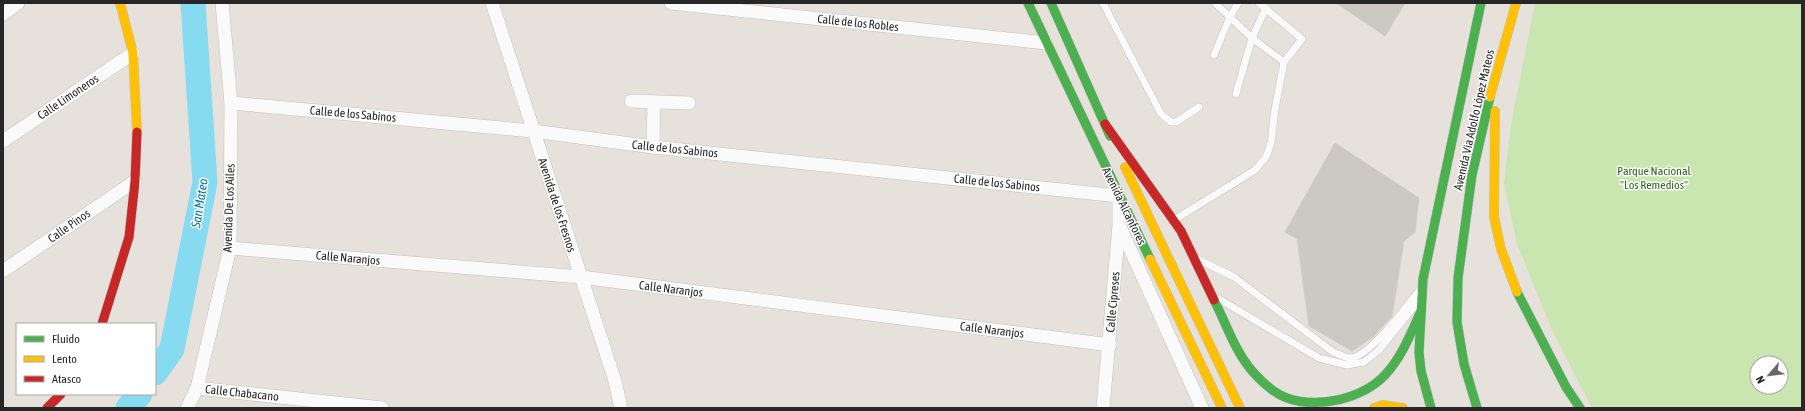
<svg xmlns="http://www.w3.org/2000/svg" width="1805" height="411" viewBox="0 0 1805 411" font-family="'Asap Condensed',sans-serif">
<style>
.green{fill:#c9e5b0;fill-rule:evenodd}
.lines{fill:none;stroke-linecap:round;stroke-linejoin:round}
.river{stroke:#87dbf0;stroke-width:25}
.building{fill:#ccc9c5;stroke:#d1cdc7}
.lane-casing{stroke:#c2c1c2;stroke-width:8}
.street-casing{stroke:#c2c1c2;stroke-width:14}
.fast-casing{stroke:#c2c1c2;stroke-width:10}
.slow-casing{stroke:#c2c1c2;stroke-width:10}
.jam-casing{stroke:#c2c1c2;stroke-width:10}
.lane{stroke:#fbfafa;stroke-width:7}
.street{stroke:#fbfafa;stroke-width:13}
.fast{stroke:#4caf50;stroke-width:9}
.slow{stroke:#ffc107;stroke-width:9}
.jam{stroke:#c62828;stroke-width:9}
.labels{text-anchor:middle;stroke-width:3;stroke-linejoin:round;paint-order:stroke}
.street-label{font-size:12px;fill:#272727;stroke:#fff}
.park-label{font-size:12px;fill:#2a6813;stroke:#fff}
.water-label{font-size:13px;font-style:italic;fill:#0273a0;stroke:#fff}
</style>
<rect width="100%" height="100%" fill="#e6e1db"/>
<!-- green -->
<path class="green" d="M1535,3H1802V408H1592L1552,330L1517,244L1504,183L1511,125ZM1757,363H1781V387H1757Z"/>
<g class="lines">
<!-- river -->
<g class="river">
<path d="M155,373L172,349L205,182L193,3"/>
<path d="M128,408L140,394"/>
</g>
</g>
<!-- building -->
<g class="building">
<path d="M1336,3H1405L1385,36Z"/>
<path d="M1335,143L1419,198L1415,232L1404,241L1392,316L1373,337L1352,351L1309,326L1297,239L1285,232Z"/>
</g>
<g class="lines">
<defs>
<g id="lane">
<path d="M1103,3L1161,114L1171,122H1176L1199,107"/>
<path d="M1215,3L1252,38L1284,62"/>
<path d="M1214,55L1230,17L1238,3"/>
<path d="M1236,94L1252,38L1266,8"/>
<path d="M1174,220L1255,170L1266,157L1271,143L1275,109L1284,62L1302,39L1259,3"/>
<path d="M1199,260L1234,277L1333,352C1338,354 1346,358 1351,358C1371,355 1405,308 1419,291"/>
<path d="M1219,299L1319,358L1347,365L1364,362L1378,351L1417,303"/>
</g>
<g id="street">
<path d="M492,3L615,381L621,408"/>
<path d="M671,3L1046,43"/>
<path d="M3,14L18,3"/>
<path d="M631,101L689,103"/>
<path d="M231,103L533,131L653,147L1119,196V225L1103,408"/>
<path d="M3,141L133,53"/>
<path d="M653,147L654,102"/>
<path d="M1120,227L1202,408"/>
<path d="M230,248L581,277L1110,345"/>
<path d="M3,271L135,181"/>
<path d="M197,388L382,408"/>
<path d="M187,408L197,388L230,248L231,103L222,3"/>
</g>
<g id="fast">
<path d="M1028,3L1150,259"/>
<path d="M1051,3L1110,136"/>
<path d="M1517,292L1566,387L1580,408"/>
<path d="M1214,300C1226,323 1235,352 1253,372C1262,382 1273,393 1287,398C1318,409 1362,399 1385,375C1402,357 1411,333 1421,311"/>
<path d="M1431,408L1421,371L1419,352L1423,279L1481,3"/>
<path d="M1477,408L1464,364L1457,322L1458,278L1472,175L1490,97"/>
</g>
<g id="slow">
<path d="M120,3L133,53L137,132"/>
<path d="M1490,97L1516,3"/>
<path d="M1495,111L1494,217L1501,249L1517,292"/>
<path d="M1125,167L1240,408"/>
<path d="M1150,259L1222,408"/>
<path d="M1374,408L1383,405L1403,408"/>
</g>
<g id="jam">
<path d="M1105,124L1181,231L1214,300"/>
<path d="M102,324L129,237L135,181L137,132"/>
<path d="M47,408L61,394"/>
</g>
</defs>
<!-- lane casing -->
<use href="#lane" class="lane-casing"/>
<!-- street casing -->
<use href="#street" class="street-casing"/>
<!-- fast casing -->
<use href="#fast" class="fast-casing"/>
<!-- slow casing -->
<use href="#slow" class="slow-casing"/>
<!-- jam casing -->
<use href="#jam" class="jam-casing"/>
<!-- lane -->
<use href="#lane" class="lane"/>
<!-- street -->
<use href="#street" class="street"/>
<!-- fast -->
<use href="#fast" class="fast"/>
<!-- slow -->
<use href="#slow" class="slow"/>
<!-- jam -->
<use href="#jam" class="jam"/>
</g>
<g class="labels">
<!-- street labels -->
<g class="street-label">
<text transform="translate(858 23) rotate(6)" y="4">Calle de los Robles</text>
<text transform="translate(68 97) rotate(-34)" y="4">Calle Limoneros</text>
<text transform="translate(353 114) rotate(5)" y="4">Calle de los Sabinos</text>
<text transform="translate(1474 120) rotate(-77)" y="4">Avenida Via Adolfo López Mateos</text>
<text transform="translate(675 149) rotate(6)" y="4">Calle de los Sabinos</text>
<text transform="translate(997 183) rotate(6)" y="4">Calle de los Sabinos</text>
<text transform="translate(557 205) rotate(72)" y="4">Avenida de los Fresnos</text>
<text transform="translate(1124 206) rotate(64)" y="4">Avenida Alcanfores</text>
<text transform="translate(229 208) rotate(-88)" y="4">Avenida De Los Ailes</text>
<text transform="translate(69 226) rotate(-35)" y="4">Calle Pinos</text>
<text transform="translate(348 258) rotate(5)" y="4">Calle Naranjos</text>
<text transform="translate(671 289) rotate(7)" y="4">Calle Naranjos</text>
<text transform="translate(1113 302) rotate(-85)" y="4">Calle Cipreses</text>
<text transform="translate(992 330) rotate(7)" y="4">Calle Naranjos</text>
<text transform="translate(242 393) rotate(6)" y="4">Calle Chabacano</text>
</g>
<!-- park labels -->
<g class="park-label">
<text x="1654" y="175">Parque Nacional<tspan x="1654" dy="14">"Los Remedios"</tspan></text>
</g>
<!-- water labels -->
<g class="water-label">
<text transform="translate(199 203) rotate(-81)" y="5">San Mateo</text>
</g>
</g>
<!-- border -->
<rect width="1805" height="411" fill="none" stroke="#272727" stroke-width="8"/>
<!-- legend -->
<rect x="16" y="323" width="140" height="72" fill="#ffffff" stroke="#a9a9a9"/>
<rect x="24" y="336" width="20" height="6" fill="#4caf50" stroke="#a9a9a9"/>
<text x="52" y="343" font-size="12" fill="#272727">Fluido</text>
<rect x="24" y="356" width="20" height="6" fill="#ffc107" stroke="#a9a9a9"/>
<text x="52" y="363" font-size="12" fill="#272727">Lento</text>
<rect x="24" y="376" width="20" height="6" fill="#c62828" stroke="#a9a9a9"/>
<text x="52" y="383" font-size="12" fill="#272727">Atasco</text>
<!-- north arrow -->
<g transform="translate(1769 375) rotate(242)"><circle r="19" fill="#ffffff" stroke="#a9a9a9"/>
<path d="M0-3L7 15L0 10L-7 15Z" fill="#6a6866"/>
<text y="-6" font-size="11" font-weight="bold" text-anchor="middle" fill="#272727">N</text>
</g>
</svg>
